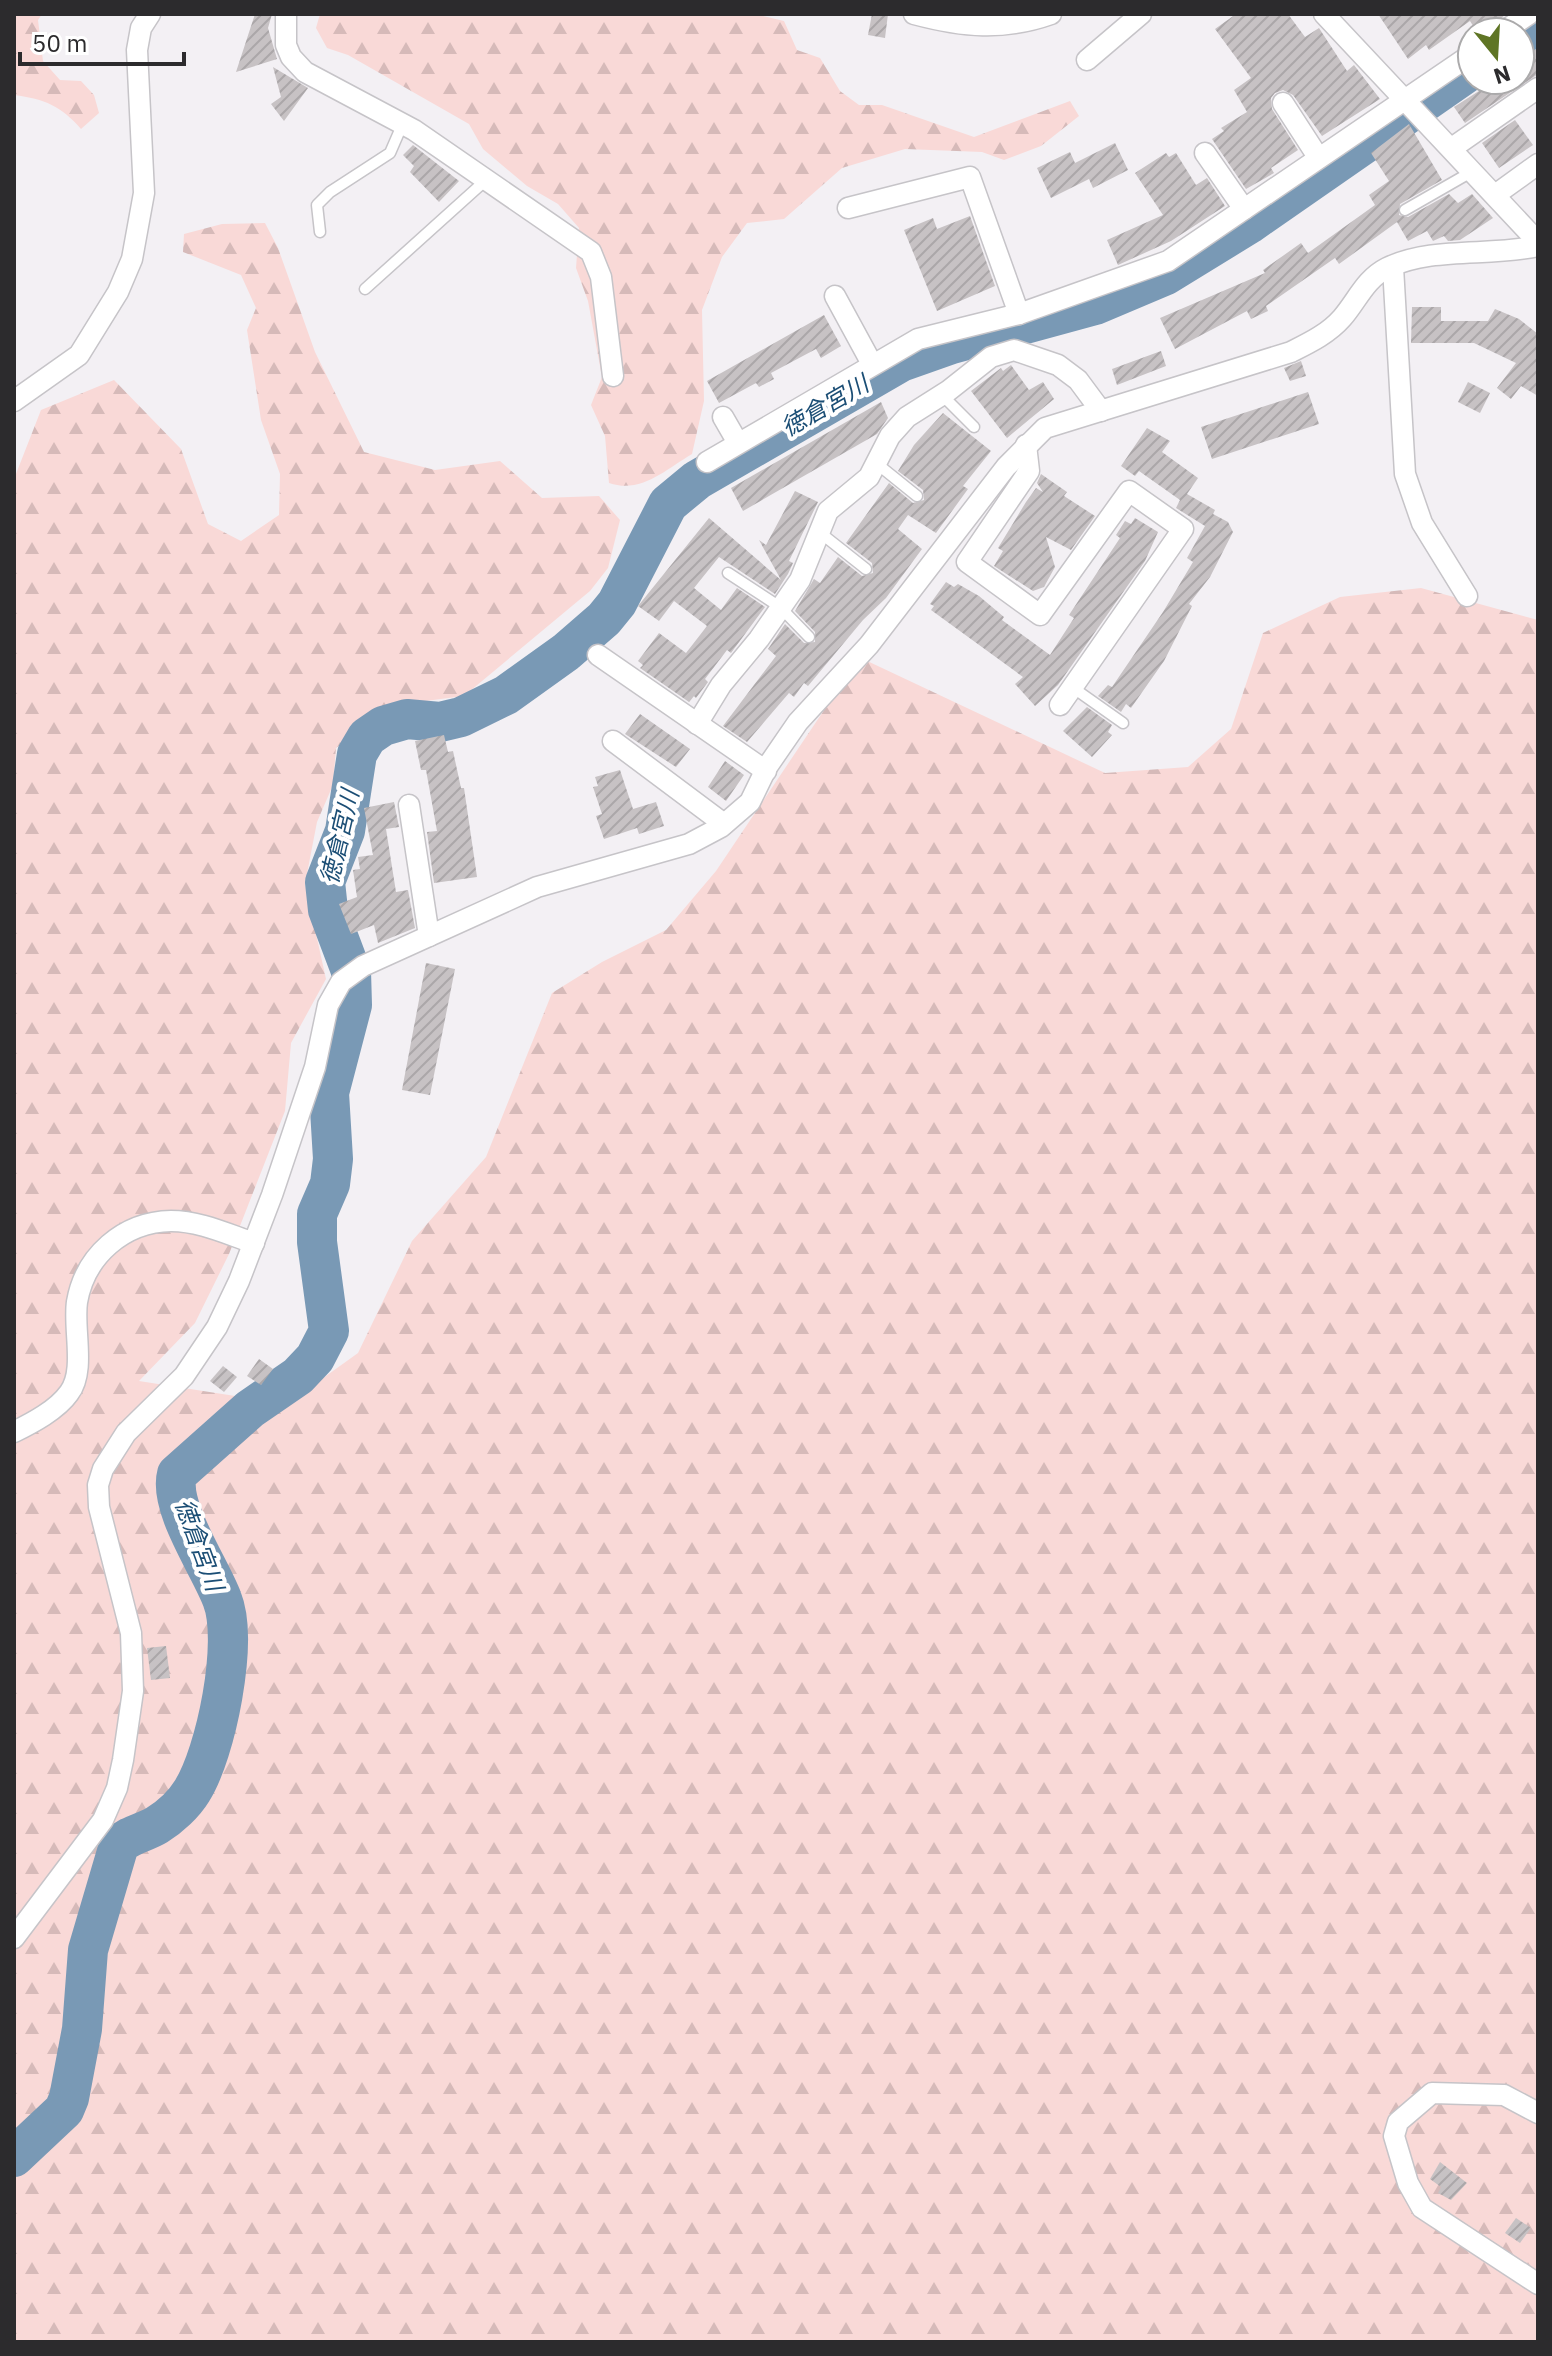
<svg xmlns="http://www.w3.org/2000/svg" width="1552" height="2356" viewBox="0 0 1552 2356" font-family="'IBM Plex Sans','Noto Sans JP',sans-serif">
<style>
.forest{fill:url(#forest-firs)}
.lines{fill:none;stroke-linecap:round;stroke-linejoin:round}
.river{stroke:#7999b5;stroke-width:40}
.building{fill:url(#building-hatch)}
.lane-casing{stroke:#c6c4c8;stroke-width:13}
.street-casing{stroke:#c6c4c8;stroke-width:23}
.lane{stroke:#fff;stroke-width:10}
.street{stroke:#fff;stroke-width:20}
.labels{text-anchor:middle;stroke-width:8;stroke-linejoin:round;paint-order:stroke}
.water-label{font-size:24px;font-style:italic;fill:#1b4e75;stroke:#fff}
</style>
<defs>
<pattern id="forest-firs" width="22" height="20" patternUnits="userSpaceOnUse" patternTransform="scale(2)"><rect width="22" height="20" fill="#f9d9d7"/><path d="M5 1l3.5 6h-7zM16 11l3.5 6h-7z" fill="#d6bab9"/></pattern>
<pattern id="building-hatch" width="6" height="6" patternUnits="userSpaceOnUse" patternTransform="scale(2)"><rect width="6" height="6" fill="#c7c2c4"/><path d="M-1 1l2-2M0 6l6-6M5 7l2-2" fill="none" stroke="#aba7a9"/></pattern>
</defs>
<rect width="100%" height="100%" fill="#f3f0f4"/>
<!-- forest -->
<g class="forest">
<path d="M14,14H42L38,20L43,61L60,80L81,81L94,95L99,113L81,129C61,106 45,99 14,95Z"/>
<path d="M320,14H755L784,21L797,50L820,58L840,91L859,105H882L974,137L1070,101L1079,116L1041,146L1004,160L982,152L905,149L842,168L784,219L747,223L722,257L702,310L704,401L692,454C665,470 641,494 609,483L605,436L591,405L602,377L588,301L576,268L579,228L558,204L527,186L483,149L469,124L348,55L327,48L316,28Z"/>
<path d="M265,223L278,248L315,352L364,452L435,470L500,461L542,498L599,496L620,520L608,568L590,591L464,696L410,703L383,713L336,748L333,785L317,822L305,884L326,979L291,1043L285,1111L229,1254L195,1323L139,1381L287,1404L358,1353L412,1241L486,1157L552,993L602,962L666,930L716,871L853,667L863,659L1105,773L1188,767L1231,729L1263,633L1340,597L1421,588L1538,620V2342H14V479L41,410L114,380L181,449L208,524L241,541L279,515L280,474L261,420L247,330L256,308L241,275L183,252L184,234L222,224Z"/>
</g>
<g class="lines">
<!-- river -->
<g class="river">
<path d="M1520,36L1538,23"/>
<path d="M14,2157L64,2110L69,2098L82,2029L88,1950L119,1845C130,1834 144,1833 157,1825C170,1817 184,1804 192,1791C216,1753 239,1641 222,1599C210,1567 168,1507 177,1474L250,1409L298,1376L315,1358L329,1331L317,1242V1214L330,1184L333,1159L329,1093L352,1005L351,971L328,910L325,882L345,831L357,754L367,737L383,726L407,719L440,722L461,717L506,695L566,652L604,619L617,603L668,504L697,480L901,362L952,344L1095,305L1166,275L1249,224L1472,69"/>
</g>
</g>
<!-- building -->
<g class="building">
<path d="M255,14H272L268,28L277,59L236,72Z"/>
<path d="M872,14H888L885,38L868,35Z"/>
<path d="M1236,14H1288L1305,37L1319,28L1347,71L1354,65L1380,99L1322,136L1293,95L1283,90L1275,93L1271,98L1272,109L1298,150L1271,168L1274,173L1246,189L1212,139L1224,131L1221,128L1247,112L1234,90L1251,78L1215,29Z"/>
<path d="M1378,14H1506L1485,32H1477L1470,21L1429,50L1426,45L1408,59Z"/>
<path d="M1538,48V74L1465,123L1454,107L1482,89L1476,80H1520V60Z"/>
<path d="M273,67L308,88L284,121L271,104L281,97Z"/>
<path d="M1515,120L1533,145L1499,168L1482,143Z"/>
<path d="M1409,124L1442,180L1400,204L1399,215L1408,217L1449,194L1458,203L1472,194L1493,218L1460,240L1448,241L1444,236L1433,241L1427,231L1408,241L1397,222L1339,264L1335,258L1266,306L1268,311L1251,319L1247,311L1175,349L1160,318L1265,273L1263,270L1301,243L1308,253L1375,205L1369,195L1389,181L1371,153Z"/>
<path d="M1115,143L1128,170L1093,188L1089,179L1051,198L1037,168L1070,152L1075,163Z"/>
<path d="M413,145L459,181L439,202L410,172L414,166L403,155Z"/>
<path d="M1166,153L1169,157L1176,153L1196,185L1207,178L1225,206L1171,241L1118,265L1107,240L1163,215L1135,173Z"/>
<path d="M970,216L995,286L937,311L904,230L933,218L937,229Z"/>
<path d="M1412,307H1441V321H1488L1495,309L1519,319L1538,334V396L1521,386L1511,399L1497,388L1516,363L1474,343H1411Z"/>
<path d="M824,315L841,346L821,358L816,349L771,373L774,379L759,387L756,383L719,403L707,381Z"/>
<path d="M1161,351L1166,366L1117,385L1112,369Z"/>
<path d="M1301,361L1306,376L1290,381L1284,368Z"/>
<path d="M1011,365L1029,390L1043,382L1054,399L1007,438L971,391L1001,368L1003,371Z"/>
<path d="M1468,382L1490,393L1480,413L1458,402Z"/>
<path d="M1308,392L1319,424L1212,459L1201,427Z"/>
<path d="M881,402L888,418L877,434L743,511L731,488Z"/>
<path d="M943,413L991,451L963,486L968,489L936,533L908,515L898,529L922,549L886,598L863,620L808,686L804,683L794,697L789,693L747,742L723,726L776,656L768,649L785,624L804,643L815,642V632L795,611L814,579L820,583L838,557L862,576L873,573L872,563L846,543L889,483L913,503L924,500L923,490L898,471L914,445Z"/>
<path d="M1147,428L1170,441L1162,452L1198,478L1187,494L1215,510L1213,514L1228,522L1233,532L1210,577L1189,604L1192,606L1164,661L1131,708L1126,704L1121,712L1098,696L1108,685L1112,687L1163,612L1193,562L1187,558L1205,526L1176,508L1180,500L1139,471L1135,476L1121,466Z"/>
<path d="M1041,474L1067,492L1064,496L1095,516L1071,550L1046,537L1055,567L1044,587L1033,591L994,566L1003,551L998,548L1026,502L1036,488L1043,492L1037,483Z"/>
<path d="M795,491L818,502L789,561L793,563L788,574L775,594L719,557L694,588L721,610L737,588L765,607L731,653L727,650L705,679L708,682L696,698L694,696L689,702L640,668L643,665L638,661L659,633L686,653L707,626L674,601L659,621L638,606L709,518L781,580L759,540L766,545Z"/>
<path d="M1135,518L1158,532L1145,561L1058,685L1035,706L1015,684L1023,677L931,610L934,606L930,604L946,582L954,587L958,584L979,596L1004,617L1002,620L1050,655L1074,618L1069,615L1120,538L1116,535L1125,521L1131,524Z"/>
<path d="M1087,707L1112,725L1108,732L1112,735L1092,757L1063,731Z"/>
<path d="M640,714L690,749L676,767L625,734Z"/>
<path d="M444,735L448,752L453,751L461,788H464L477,877L434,883L427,832L437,831L426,770H421L415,741Z"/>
<path d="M725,761L744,775L726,801L708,787Z"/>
<path d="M620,770L633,809L656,802L664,826L639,834L637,828L604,839L596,816L602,814L593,787L598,786L595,777Z"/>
<path d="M394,802L399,827L386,829L396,892L408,890L415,928L378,943L374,925L351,934L339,904L357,897L353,870L360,869L358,857L373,855L364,808Z"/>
<path d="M426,963L455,969L430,1095L402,1090Z"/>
<path d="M259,1359L273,1369L261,1385L247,1376Z"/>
<path d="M223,1366L237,1377L224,1392L210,1381Z"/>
<path d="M166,1646L170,1678L151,1680L147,1648Z"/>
<path d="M1440,2162L1467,2183L1451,2200L1438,2193L1441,2187L1430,2179Z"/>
<path d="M1516,2218L1531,2228L1520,2243L1505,2233Z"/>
</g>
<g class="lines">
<defs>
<g id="lane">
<path d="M1405,210L1473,171"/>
<path d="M320,232L317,205L330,192L390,153L403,123"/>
<path d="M365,289L486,180"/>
<path d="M942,395L974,427"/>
<path d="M876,463L917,496"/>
<path d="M818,531L866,569"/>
<path d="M728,573L780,607L809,637"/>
<path d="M1072,687L1123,723"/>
</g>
<g id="street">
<path d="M286,14V45L291,57L305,72L414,130L591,252L601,277L613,376"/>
<path d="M914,14C963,27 1003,31 1051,14"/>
<path d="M1324,14L1538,242"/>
<path d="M1503,32L1529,14"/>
<path d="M1087,60L1141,14"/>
<path d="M1283,103L1318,157"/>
<path d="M1452,148L1538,88"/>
<path d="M1205,153L1244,209"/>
<path d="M1495,195L1538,164"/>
<path d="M848,208L970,177L1019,314"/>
<path d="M1393,267L1405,474L1422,523L1467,596"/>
<path d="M835,296L872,364"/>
<path d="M14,401L79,355L118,292L132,259L144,193L137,50L141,28L150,14"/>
<path d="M723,417L738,443"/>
<path d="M1026,445L1029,471L967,562L1040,615L1129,491L1183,529L1060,705"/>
<path d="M707,462L918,339L1019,314L1168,261L1472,54"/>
<path d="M598,655L766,771"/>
<path d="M697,724L721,685L759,639L800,580L828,511L869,477L890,436L907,417L948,391L991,357L1014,350L1058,365L1078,380L1101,411"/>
<path d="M613,741L724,824"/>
<path d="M409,805L429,936"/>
<path d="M14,1432C32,1423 57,1410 69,1393C86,1371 73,1329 77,1302C85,1256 123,1222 171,1221C200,1221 227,1234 254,1243"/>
<path d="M14,1938L103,1820L117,1788L123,1760L133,1691L131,1633L99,1507L98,1485L103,1469L126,1433L184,1376L217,1327L239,1281L272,1195L315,1067L328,1005L341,982L363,966L537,887L689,844L721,827L750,802L767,767L798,722L869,645L1006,467L1045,428L1291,352C1309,343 1328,334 1342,318C1357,301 1365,279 1387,268C1432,246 1490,257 1538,246"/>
<path d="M1538,2113L1504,2095L1432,2093L1398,2122L1394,2136L1408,2183L1422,2208L1538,2284"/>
</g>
</defs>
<!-- lane casing -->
<use href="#lane" class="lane-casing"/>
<!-- street casing -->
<use href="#street" class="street-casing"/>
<!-- lane -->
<use href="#lane" class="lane"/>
<!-- street -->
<use href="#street" class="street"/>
</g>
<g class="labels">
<!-- water labels -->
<g class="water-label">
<text transform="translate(825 406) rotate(-30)" y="8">徳倉宮川</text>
<text transform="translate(340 837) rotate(-77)" y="8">徳倉宮川</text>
<text transform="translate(199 1545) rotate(70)" y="8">徳倉宮川</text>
</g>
</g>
<!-- border -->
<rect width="1552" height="2356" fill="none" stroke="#2c2b2d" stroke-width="32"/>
<!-- north arrow -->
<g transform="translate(1496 56) rotate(162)"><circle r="38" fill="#ffffff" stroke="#abaaab" stroke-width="2"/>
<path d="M0-6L14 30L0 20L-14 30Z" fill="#5f7525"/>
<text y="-12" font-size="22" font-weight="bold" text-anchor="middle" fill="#2c2b2d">N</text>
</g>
<!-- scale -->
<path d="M20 52v12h164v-12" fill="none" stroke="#2c2b2d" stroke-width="4"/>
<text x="32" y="52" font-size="24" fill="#2c2b2d" stroke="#ffffff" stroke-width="6" paint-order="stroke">50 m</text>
</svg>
